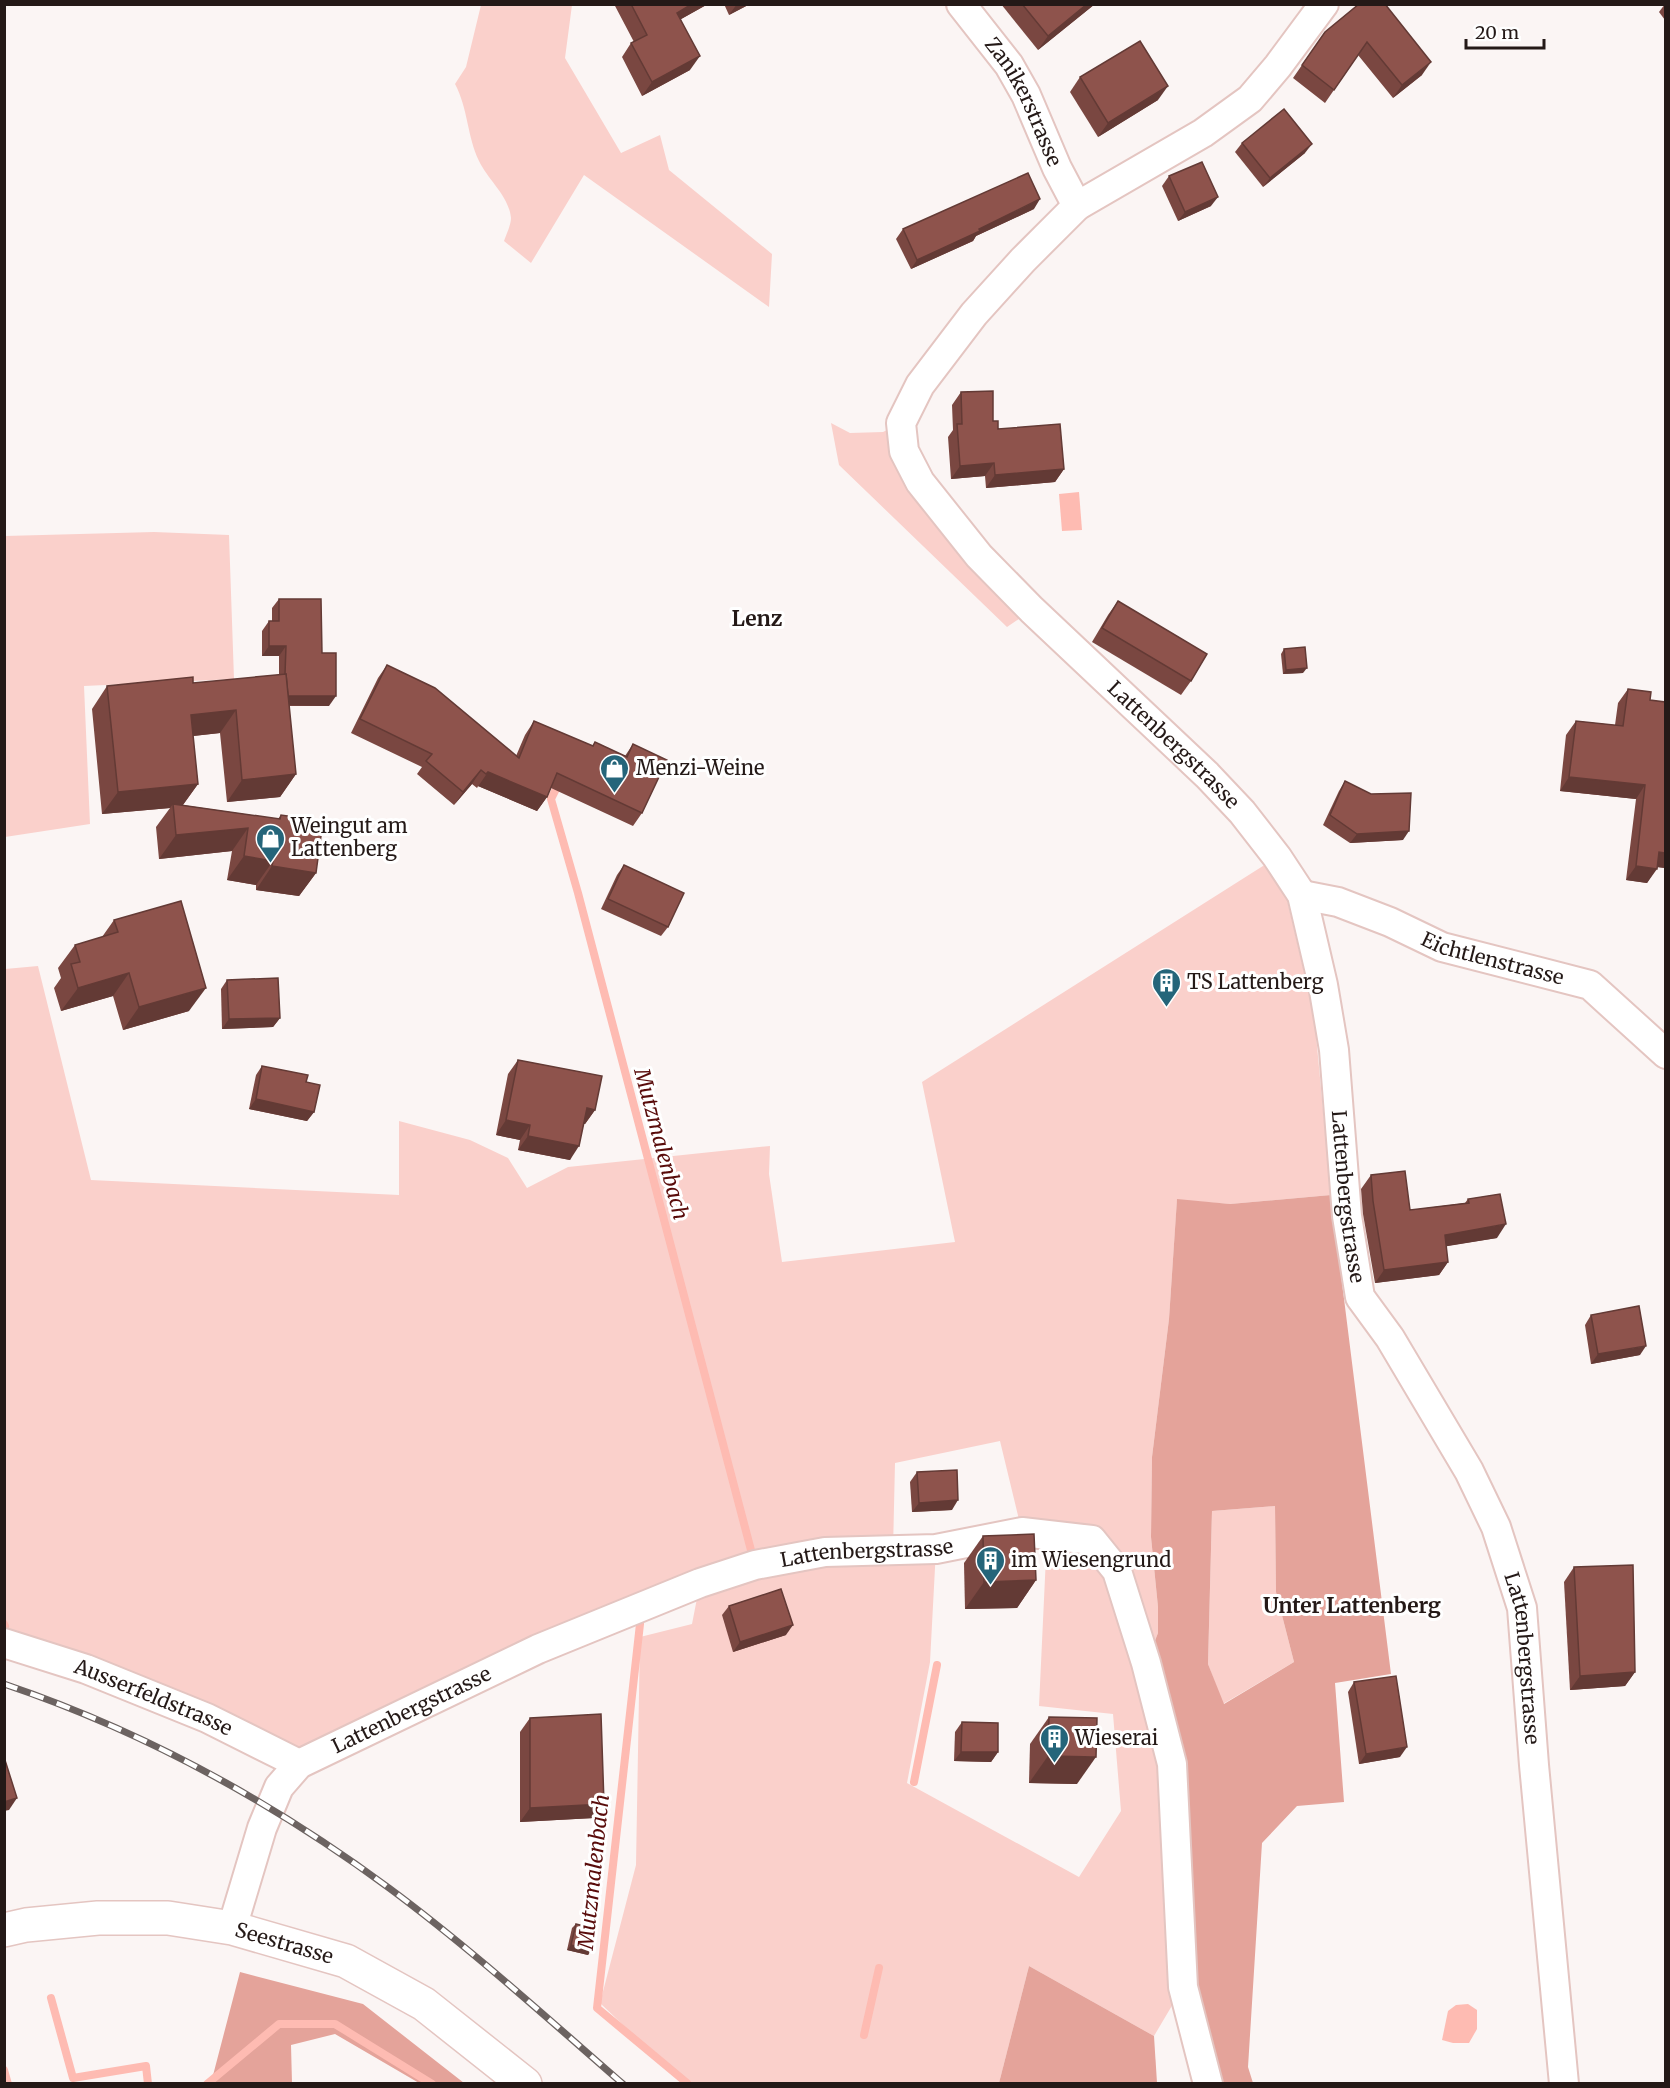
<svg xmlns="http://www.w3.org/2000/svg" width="1670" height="2088" viewBox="0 0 1670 2088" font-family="Merriweather,serif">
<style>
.green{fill:#fad0cb;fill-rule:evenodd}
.forest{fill:#e4a39a;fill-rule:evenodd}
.water{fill:#febbb2}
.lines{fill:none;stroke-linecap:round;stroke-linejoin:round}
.stream{stroke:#febbb2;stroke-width:8}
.minor-casing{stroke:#e4c5c1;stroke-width:32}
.primary-casing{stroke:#e4c5c1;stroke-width:36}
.minor{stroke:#fff;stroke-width:28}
.primary{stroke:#fff;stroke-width:33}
.rail-casing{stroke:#6c6361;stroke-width:7}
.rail{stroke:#fff;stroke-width:4.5;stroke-dasharray:14;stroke-linecap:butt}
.wall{fill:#7a4741}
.shaded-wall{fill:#633a35}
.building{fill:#8e534c;stroke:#633a35;stroke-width:1.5}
.labels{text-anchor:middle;stroke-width:6;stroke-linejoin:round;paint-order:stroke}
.street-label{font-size:20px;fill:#241917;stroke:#fff}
.poi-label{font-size:20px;fill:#241917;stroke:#fff;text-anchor:start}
.neighbourhood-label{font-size:21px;font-weight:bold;fill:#241917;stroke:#fff}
.water-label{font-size:21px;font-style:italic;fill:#590c0b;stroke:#fff}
</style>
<rect width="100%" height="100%" fill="#fbf5f4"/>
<!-- green -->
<g class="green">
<path d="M481,5H572L565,58L621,153L660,135L669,170L772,254L769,307L584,175L531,263L504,241C506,235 511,225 511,218C509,196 488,180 479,161C467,136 468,108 455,84L466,67Z"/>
<path d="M831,423L850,433L883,432L901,423L904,451L1032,610L1007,627L839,465Z"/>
<path d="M154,532L229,535L234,679L84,686L90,824L5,837V536Z"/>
<path d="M1277,857L1314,1014L1331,1195L1230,1204L1177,1200L1169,1319L1152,1457L1151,1537L1158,1607V1633L1146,1663L1183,1987L1154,2036L1029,1966L999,2083H684L600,2003L636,1865L640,1637L692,1624L700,1583L299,1764L5,1643V969L38,966L91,1180L399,1195V1121L470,1140L508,1158L527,1188L568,1167L770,1146L769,1174L782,1262L955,1242L922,1082ZM1000,1441L1022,1532L1047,1535L1039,1706L1113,1714L1121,1811L1079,1877L907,1783L930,1662L936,1549L893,1550L895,1463Z"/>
<path d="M1275,1506L1276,1592L1294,1662L1223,1704L1208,1664L1212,1511Z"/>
</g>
<!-- forest -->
<g class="forest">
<path d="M1331,1195L1391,1674L1335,1683L1344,1802L1297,1806L1262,1843L1248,2067L1253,2083H1208L1146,1663L1158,1633V1607L1151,1537L1152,1457L1169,1319L1177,1199L1230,1204ZM1275,1506L1276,1592L1294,1662L1224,1704L1208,1664L1212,1511Z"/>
<path d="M1029,1966L1154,2036L1157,2083H999Z"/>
<path d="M240,1972L363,2004L464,2083H419L335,2034L291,2045L292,2083H211Z"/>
</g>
<!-- water -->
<g class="water">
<path d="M1079,492L1082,530L1062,531L1059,494Z"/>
<path d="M1468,2004L1477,2010V2029L1469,2043H1453L1442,2040L1448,2011L1456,2005Z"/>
</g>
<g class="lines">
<!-- stream -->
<g class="stream">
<path d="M559,783L551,799L578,893L752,1554"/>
<path d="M4,1624L5,1626"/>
<path d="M640,1624L597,2008L687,2083"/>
<path d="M914,1782L937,1665"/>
<path d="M51,1998L73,2078L146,2066L148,2084"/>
<path d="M864,2035L879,1968"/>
<path d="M4,2070L8,2084"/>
<path d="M207,2084L279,2024H335L432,2084"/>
</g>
<defs>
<g id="minor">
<path id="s1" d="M961,4L1009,65L1026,95L1057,168L1077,206"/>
<path id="s2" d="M1324,4L1278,66L1250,99L1203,133L1077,206L1023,260L974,314L920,385L901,423L904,451L920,482L979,556L1032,610L1207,775L1242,812L1277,857L1302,895L1323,985L1334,1050L1347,1216L1360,1297L1390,1338L1469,1471L1496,1527L1522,1608L1534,1765L1564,2084"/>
<path id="s3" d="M1302,895L1338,902L1390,922L1442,947L1590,985L1666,1054"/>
<path id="s4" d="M4,1643L86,1669L207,1718L299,1764"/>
<path id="s5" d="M232,1928L262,1828L279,1787L299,1764L538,1649L700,1583L755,1565L825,1552L936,1549L1022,1532L1092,1540L1117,1571L1146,1663L1172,1764L1183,1987L1208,2084"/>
</g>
<g id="primary">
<path id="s6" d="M4,1930L26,1925L98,1918H168L232,1928L346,1961L424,2004L525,2084"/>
</g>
</defs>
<!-- minor casing -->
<use href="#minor" class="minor-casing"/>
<!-- primary casing -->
<use href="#primary" class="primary-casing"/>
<!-- minor -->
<use href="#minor" class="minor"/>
<!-- primary -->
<use href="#primary" class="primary"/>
<defs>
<path id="rail" d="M4,1684C143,1731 271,1801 389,1888C470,1948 546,2017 623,2084"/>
</defs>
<!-- rail casing -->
<use href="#rail" class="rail-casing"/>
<!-- rail -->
<use href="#rail" class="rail"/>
</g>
<!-- wall -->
<g class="wall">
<path d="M614,4H708L681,19L690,70L642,96L622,57L631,43L634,42Z"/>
<path d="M724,4H750L729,15Z"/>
<path d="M1001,4H1095L1038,50Z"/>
<path d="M1359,4L1422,75L1393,98L1358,55L1325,103L1293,78L1325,32Z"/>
<path d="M1665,4V20L1659,12Z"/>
<path d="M1080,77L1158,100L1098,137L1070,92Z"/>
<path d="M1242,143L1305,153L1263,187L1235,152Z"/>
<path d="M1169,176L1211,206L1178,221L1162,186Z"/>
<path d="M1034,209L976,236L973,241L911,269L896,239L903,229Z"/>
<path d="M961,392L993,421L998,429L1064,469L1055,482L986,488L985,476L951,479L948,437L953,430L952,405Z"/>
<path d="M279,599L322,653L329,706H289L296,774L280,797L227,802L220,733L193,736L198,784L183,805L278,819L281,815L316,873L299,896L256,890V885L227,880L232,851L159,859L156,827L170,808L102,814L92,709L107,686L193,683L279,675V656H262V631L269,621H272V608Z"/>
<path d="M1118,601L1191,681L1181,695L1092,642L1108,615Z"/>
<path d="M1284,649L1303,673L1283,674L1281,654Z"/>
<path d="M387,665L516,756L525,735L534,721L592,746L595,742L625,756L633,744L642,813L633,826L551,788L547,797L537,811L478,786L477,788L472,784L454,805L417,774L422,767L351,733L378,678Z"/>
<path d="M1628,689L1650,700L1665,702V868L1657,867L1647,883L1626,880L1636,799L1560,791L1566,735L1576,721L1615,725L1618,703Z"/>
<path d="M1345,781L1403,840L1350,843L1323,825L1339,791Z"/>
<path d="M624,865L668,927L661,936L601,909L617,875Z"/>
<path d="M114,920L189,1011L123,1030L113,996L61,1011L54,988L61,978L58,968L75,945L102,937Z"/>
<path d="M227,980L280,1018L273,1027L222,1029L221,989Z"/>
<path d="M518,1060L595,1110L585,1124H584L570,1160L518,1150L520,1140L496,1135L508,1074Z"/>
<path d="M262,1066L306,1082L314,1112L307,1121L249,1109L256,1075Z"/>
<path d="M1371,1175L1410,1210L1465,1203L1468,1199L1497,1238L1446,1246L1448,1262L1439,1275L1375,1283L1363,1214L1361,1189Z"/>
<path d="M1591,1315L1640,1355L1591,1364L1585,1325Z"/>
<path d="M917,1472L952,1510L912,1512L910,1482Z"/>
<path d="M983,1536L1036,1580L1017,1608L965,1609L964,1563Z"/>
<path d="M1574,1567L1635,1672L1625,1686L1570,1690L1564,1582Z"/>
<path d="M729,1606L786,1635L733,1652L722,1615Z"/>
<path d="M1354,1682L1400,1757L1359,1764L1348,1692Z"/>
<path d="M1049,1717L1077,1784L1029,1783L1030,1744Z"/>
<path d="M530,1718L594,1818L520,1822V1732Z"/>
<path d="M962,1722L998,1752L991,1762L954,1761L955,1732Z"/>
<path d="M576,1924L591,1950L588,1955L567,1950L572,1928Z"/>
</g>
<!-- shaded-wall -->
<g class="shaded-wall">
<path d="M692,4H708L667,27L677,13Z"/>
<path d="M737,4H750L729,15Z"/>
<path d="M1087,4H1095L1038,50L1048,36Z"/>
<path d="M700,56L690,70L642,96L652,82Z"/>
<path d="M1431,62L1422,75L1393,98L1402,85Z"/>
<path d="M1168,86L1158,100L1098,137L1108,123Z"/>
<path d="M1312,144L1305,153L1263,187L1270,178Z"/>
<path d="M1218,197L1211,206L1178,221L1185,212Z"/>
<path d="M1040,199L1034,209L976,236L973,241L911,269L917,260Z"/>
<path d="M994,463L985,476L951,479L960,466Z"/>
<path d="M1064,469L1055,482L986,488L995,475Z"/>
<path d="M269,646H286L279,656H262Z"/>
<path d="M1307,668L1303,673L1283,674L1286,670Z"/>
<path d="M285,696H336L329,706L278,705Z"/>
<path d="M236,710L220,733L175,738L191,715Z"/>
<path d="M481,770L472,784L454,805L463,792Z"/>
<path d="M488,772L547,797L537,811L478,786L477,788Z"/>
<path d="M296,774L280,797L227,802L242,780Z"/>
<path d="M1569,777L1645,785L1636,799L1560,791Z"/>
<path d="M198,784L182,806L173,804L170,808L102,814L118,792Z"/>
<path d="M248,828L232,851L159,859L176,835Z"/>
<path d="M1409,831L1403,840L1350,843L1357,834Z"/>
<path d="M1659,852L1665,853V868L1649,866Z"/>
<path d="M244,856L273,861L256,885L227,880Z"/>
<path d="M272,866L316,873L299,896L256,890Z"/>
<path d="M1636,866L1657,869L1647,883L1626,880Z"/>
<path d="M129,973L113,996L61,1011L78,988Z"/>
<path d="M206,988L189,1011L123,1030L139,1007Z"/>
<path d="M280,1018L273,1027L222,1029L229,1019Z"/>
<path d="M256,1099L314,1112L307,1121L249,1109Z"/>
<path d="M587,1108L595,1110L585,1124L577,1123Z"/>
<path d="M506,1120L530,1125L520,1140L496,1135Z"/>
<path d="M528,1136L579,1146L570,1160L518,1150Z"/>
<path d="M1506,1224L1497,1238L1436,1248L1445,1235Z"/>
<path d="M1448,1262L1439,1275L1375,1283L1384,1270Z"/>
<path d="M1646,1346L1640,1355L1591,1364L1598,1354Z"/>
<path d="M958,1500L952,1510L912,1512L919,1503Z"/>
<path d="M1036,1580L1017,1608L965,1609L984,1582Z"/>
<path d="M793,1625L786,1635L733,1652L740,1642Z"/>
<path d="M1635,1672L1625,1686L1570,1690L1580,1676Z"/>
<path d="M1407,1747L1400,1757L1359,1764L1366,1754Z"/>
<path d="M961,1752H998L991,1762L954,1761Z"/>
<path d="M1048,1756L1096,1757L1077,1784L1029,1783Z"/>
<path d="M17,1798L9,1810L4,1811V1802Z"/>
<path d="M604,1804L594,1818L520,1822L530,1808Z"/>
<path d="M571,1945L591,1950L588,1955L567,1950Z"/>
</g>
<!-- building -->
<g class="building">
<path d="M631,4H692L677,13L700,56L652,82L631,43L647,35Z"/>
<path d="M1022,4H1087L1048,36Z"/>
<path d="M1359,4H1385L1431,62L1402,85L1367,42L1334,90L1302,65L1325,32Z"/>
<path d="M1140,41L1168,86L1108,123L1080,77Z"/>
<path d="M1284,109L1312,144L1270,178L1242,143Z"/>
<path d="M1202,162L1218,197L1185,212L1169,176Z"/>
<path d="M1028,173L1040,199L979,229L980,231L917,260L903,229Z"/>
<path d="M993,391V421H998V429L1060,424L1064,469L995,475L994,463L960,466L957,424H962L961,392Z"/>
<path d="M279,599H321L322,653H336V696H288L286,674H285L286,646H269V621H279Z"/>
<path d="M1118,601L1207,654L1191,681L1102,628Z"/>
<path d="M1305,647L1307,668L1286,670L1284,649Z"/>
<path d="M387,665L435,688L519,758L534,721L593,746L595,742L627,757L633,744L667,760L642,813L557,773L547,797L488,772L486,774L481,770L463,792L426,761L432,754L360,719Z"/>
<path d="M286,674L296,774L242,780L236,710L191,715L198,784L118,792L107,686L193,677V683Z"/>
<path d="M1628,689L1651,692L1650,700L1665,702V853L1659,852L1657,869L1636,866L1645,785L1569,777L1576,721L1623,726Z"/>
<path d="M1345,781L1371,794L1411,793L1409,831L1357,834L1330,815Z"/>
<path d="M173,804L280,819L281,815L323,821L316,873L272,866L273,861L244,856L248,828L176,835Z"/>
<path d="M624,865L684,893L668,927L608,899Z"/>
<path d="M181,901L206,988L139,1007L129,973L78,988L71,964L80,962L75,945L118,932L114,920Z"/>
<path d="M278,978L280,1018L229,1019L227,980Z"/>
<path d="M518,1060L602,1076L595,1110L587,1108L579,1146L528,1136L530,1125L506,1120Z"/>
<path d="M262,1066L308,1075L306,1082L320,1085L314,1112L256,1099Z"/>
<path d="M1405,1171L1410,1210L1469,1203L1468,1199L1500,1194L1506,1224L1445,1235L1448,1262L1384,1270L1373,1201L1371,1175Z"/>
<path d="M1639,1306L1646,1346L1598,1354L1591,1315Z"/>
<path d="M957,1470L958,1500L919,1503L917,1472Z"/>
<path d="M1034,1534L1036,1580L984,1582L983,1536Z"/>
<path d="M1633,1565L1635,1672L1580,1676L1574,1567Z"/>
<path d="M781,1589L793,1625L740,1642L729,1606Z"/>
<path d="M1396,1676L1407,1747L1366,1754L1354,1682Z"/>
<path d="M601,1714L604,1804L530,1808V1718Z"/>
<path d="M1049,1717L1097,1718L1096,1757L1048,1756Z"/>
<path d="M962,1722L998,1723V1752H961Z"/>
<path d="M4,1757L17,1798L4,1802Z"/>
<path d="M576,1924L596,1929L591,1950L571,1945Z"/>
</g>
<!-- icons -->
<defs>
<symbol id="shop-pin" viewBox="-11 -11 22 30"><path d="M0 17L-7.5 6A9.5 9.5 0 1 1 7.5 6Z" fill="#25657a" stroke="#fff"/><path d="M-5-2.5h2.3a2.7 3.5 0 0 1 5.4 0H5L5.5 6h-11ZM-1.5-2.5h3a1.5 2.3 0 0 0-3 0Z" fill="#fff"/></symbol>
<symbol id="building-pin" viewBox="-11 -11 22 30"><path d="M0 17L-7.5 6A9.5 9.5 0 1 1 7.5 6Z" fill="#25657a" stroke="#fff"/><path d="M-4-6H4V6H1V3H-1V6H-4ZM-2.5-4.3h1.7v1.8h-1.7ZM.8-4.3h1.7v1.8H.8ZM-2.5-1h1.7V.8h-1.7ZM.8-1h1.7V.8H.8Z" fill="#fff"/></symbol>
</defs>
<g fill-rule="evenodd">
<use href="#shop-pin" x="598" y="752" width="33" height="45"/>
<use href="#shop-pin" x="254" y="822" width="33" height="45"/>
<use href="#building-pin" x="1150" y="966" width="33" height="45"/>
<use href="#building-pin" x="974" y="1544" width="33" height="45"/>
<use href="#building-pin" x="1038" y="1722" width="33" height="45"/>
</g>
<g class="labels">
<!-- street labels -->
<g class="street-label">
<text dy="7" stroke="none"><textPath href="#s1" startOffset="117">Zanikerstrasse</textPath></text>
<text dy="7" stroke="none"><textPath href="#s2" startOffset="1034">Lattenbergstrasse</textPath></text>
<text dy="7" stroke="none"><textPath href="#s3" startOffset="202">Eichtlenstrasse</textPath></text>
<text dy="7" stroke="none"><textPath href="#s2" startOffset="1538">Lattenbergstrasse</textPath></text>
<text dy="7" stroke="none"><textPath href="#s5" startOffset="790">Lattenbergstrasse</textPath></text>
<text dy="7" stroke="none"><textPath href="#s2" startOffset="2042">Lattenbergstrasse</textPath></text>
<text dy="7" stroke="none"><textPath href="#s4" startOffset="159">Ausserfeldstrasse</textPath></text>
<text dy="7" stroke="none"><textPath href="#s5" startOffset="304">Lattenbergstrasse</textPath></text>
<text dy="7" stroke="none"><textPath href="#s6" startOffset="284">Seestrasse</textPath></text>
</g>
<!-- poi labels -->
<g class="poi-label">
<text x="636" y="775">Menzi-Weine</text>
<text x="291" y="833">Weingut am<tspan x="291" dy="23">Lattenberg</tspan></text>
<text x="1187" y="989">TS Lattenberg</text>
<text x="1011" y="1567">im Wiesengrund</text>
<text x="1075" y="1745">Wieserai</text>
</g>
<!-- neighbourhood labels -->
<g class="neighbourhood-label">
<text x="757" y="626">Lenz</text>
<text x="1352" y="1613">Unter Lattenberg</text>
</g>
<!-- water labels -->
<g class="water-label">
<text transform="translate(661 1144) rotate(75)" y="7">Mutzmalenbach</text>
<text transform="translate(594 1872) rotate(-84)" y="7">Mutzmalenbach</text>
</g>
</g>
<!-- border -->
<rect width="1670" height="2088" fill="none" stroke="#241917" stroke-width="12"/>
<!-- scale -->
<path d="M1466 39v9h78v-9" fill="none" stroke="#241917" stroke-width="3"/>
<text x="1475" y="39" font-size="18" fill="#241917" stroke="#ffffff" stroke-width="4.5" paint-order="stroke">20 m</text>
</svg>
